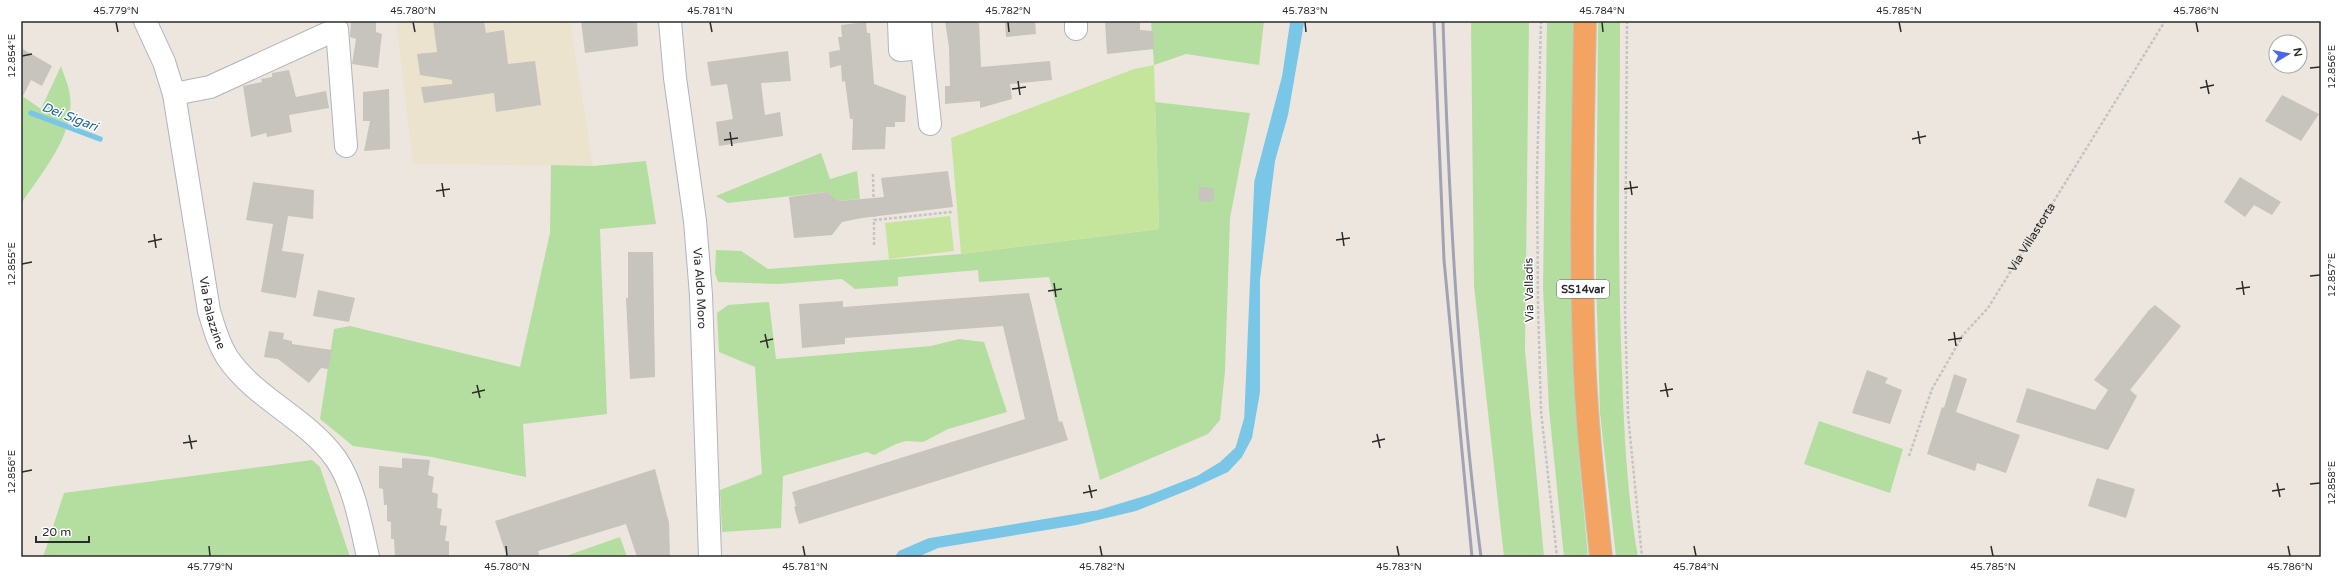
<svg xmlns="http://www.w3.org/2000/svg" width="2342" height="578" viewBox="0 0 2342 578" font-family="'Varela Round',sans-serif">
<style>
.education{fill:#ece3cf}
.green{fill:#b3de9f}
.pitch{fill:#c4e59b}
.water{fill:#79c6e6}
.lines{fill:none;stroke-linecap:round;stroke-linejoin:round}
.stream{stroke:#79c6e6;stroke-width:5.5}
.building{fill:#c7c3bd}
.minor-casing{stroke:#b1b4bd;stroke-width:24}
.highway-casing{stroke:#c4c4c4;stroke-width:24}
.path{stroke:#c4c4c4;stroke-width:2.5;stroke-dasharray:3 2;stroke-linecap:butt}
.minor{stroke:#fff;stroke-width:22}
.highway{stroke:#f3a462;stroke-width:22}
.rail{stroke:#a1a3b4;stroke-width:3}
.ticks{fill:none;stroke:#2b2b2b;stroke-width:1.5}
.labels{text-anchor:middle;stroke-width:3;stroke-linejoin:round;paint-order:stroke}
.shield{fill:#fff;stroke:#6b6b6b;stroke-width:1}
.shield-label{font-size:11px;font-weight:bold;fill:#2b2b2b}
.street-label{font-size:12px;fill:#2b2b2b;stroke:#fff}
.water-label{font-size:13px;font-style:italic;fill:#176593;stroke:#fff}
.neatline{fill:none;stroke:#2b2b2b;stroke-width:1.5}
.ticks-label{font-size:10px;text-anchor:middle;fill:#2b2b2b}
</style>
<rect width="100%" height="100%" fill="#ece6de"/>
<!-- education -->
<path class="education" d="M396,21H570L593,166L413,164Z"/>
<!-- green -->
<g class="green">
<path d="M1151,21H1264L1259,65L1186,54L1154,65Z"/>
<path d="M1471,21H1529L1525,350L1544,557H1504L1474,286Z"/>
<path d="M1547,21H1575L1572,314L1579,458L1588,557H1564L1549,409L1543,288Z"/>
<path d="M1598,21H1620C1620,137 1617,254 1622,370C1624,432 1627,495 1638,557H1616L1600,413L1596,279Z"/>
<path d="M61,66C64,76 69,86 70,96C75,136 41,173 21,204V95L41,109Z"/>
<path d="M1155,102L1250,113L1230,218L1225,371L1220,420L1208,434L1100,480L1049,277L979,282L978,270L898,277V286L855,289L842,279L778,284L718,282L715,273L716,250L741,251L768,269L961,254L1159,229Z"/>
<path d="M821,153L830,179L857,171L860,199L839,201L827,192L728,203L716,196Z"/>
<path d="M646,161L656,224L600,229L607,414L523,424L526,477L432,457L353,446L320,419L334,329L350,326L520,367L550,233L551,165L593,166Z"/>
<path d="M769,302L776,359L931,346L959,339L984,342L1007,412L948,429L923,442L906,441L896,444L874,455L867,452L783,476L781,528L722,532L720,490L762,474L755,367L719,352L717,313L728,305Z"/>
<path d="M1819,421L1903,449L1890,493L1804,464Z"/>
<path d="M312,460L320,467L350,557H43L64,493Z"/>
<path d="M620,537L627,557H563Z"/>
</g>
<!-- pitch -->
<g class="pitch">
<path d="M1154,65L1159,229L961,254L951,138L1134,69Z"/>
<path d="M950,216L954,251L889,259L885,223Z"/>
</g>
<!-- water -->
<path class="water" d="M1293,21L1304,23L1288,115L1275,161L1260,280V392L1252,438L1242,457L1228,472L1191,489L1136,511L1077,525L938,548L918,557H898L901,553L929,541L1098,513L1148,498L1199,478L1222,464L1238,449L1247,418L1257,182L1285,76Z"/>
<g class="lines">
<!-- stream -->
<g class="stream">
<path d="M31,113L100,139"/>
<path d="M898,557L901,553L929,541L1098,513L1148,498L1199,478L1222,464L1238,449L1247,418L1257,182L1285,76L1293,21"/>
</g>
</g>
<!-- building -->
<g class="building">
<path d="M351,21H376V32L382,34L378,68L352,64L356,39L350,37Z"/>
<path d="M433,21H484L486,33L504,30L508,64L535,61L541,105L496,112L494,93L424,103L421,87L452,84V80L420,75L417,54L437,52Z"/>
<path d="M581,21H637L638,46L585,53Z"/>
<path d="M945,21H979L981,67L1050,61L1052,80L1010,84L1012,99L980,108V101L945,104V86H950L949,47Z"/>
<path d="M1005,21H1035L1036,34L1006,37Z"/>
<path d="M1105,21H1140V30L1153,31L1154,49L1107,54Z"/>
<path d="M866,22L867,33H870L874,84L906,96L905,122H895V127H886L885,149L852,150L853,119H850L845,81L842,82L841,65L830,68L829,52L840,50L838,37H842L841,25Z"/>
<path d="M21,48L52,66L42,86L31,80L21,100Z"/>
<path d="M788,51L791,81L761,83L765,115L780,112L783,136L719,146L716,122L733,119L727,84L711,86L707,62Z"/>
<path d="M289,70L296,97L326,91L329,108L289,115L292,132L267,137L266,133L251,137L243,86L262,82L261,79L272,77V73Z"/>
<path d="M389,89L390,149L364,151L370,121H363V92Z"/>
<path d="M2282,95L2319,114L2301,141L2265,121Z"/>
<path d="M948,171L953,207L862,218L842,222L832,235L794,238L789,197L827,192L839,201L884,197L881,178Z"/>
<path d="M2240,177L2281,202L2272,215L2254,205L2245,217L2224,202Z"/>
<path d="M253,182L314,190L313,219L288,216L282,251L304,254L296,298L261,292L273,224L246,220Z"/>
<path d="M1199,187L1214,188V201L1199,202Z"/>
<path d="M628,252H653L655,377L630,379L626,298H628Z"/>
<path d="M318,290L355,298L349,322L313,316Z"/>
<path d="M1029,293L1059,422L1062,421L1068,440L799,524L794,507L796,506L792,492L1025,419L1003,326L845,338V344L802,348L799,304L843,301V307Z"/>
<path d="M2155,305L2181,326L2130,390L2137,396L2108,450L2016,422L2027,388L2095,410L2108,390L2094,380L2149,310Z"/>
<path d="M269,331L284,333L283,339L292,341V344L332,350L328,369L321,368L309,383L278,359L264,357Z"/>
<path d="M1867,370L1888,378L1885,383L1902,390L1890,424L1852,413Z"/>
<path d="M1954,374L1967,379L1956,412L2020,435L2006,473L1977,463L1975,471L1927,454L1942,407L1944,408Z"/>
<path d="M402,458L430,460L428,475L434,477L432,492L438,494L437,508L442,509L440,525L447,526L445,541H449V557H395L394,539H391V522L387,521V505H384L383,489L379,488V466L402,468Z"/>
<path d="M655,469L669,523L670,557H637L626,524L538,551L540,557H507L495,521Z"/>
<path d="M2097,478L2135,489L2126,518L2088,506Z"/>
</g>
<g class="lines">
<defs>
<g id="minor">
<path id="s2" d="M145,21L164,62L174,94L209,311C214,327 218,343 227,357C255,399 307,418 336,459C354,485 361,526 368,557"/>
<path id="s3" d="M670,21L675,78L695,221L701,295L710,557"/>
<path d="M899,21L900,50L922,48L920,21"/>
<path d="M1076,29V21"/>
<path d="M922,48L930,124"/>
<path d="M174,94L210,87L337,29L346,146"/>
</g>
<path id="highway" d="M1585,21C1583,130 1580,240 1584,349C1586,418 1594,488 1601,557"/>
</defs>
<!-- minor casing -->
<use href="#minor" class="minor-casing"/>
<!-- highway casing -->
<use href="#highway" class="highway-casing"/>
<!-- path -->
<g class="path">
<path d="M1541,21L1537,173L1538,304L1541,411L1557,557"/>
<path d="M1627,21L1625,311L1628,415L1642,557"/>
<path d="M873,174L874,220"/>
<path d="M874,245V220L952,212"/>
<path id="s1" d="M1909,456L1932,389L1963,335L1988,308L2165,21"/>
</g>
<!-- minor -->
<use href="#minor" class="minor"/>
<!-- highway -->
<use href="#highway" class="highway"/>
<!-- rail -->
<g class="rail">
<path d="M1434,21L1444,260L1472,557"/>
<path d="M1443,21C1449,200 1458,379 1481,557"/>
</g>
</g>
<!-- ticks -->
<path class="ticks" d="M116,22L118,32M413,22L415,32M710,22L712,32M1008,22L1009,32M1305,22L1306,32M1602,22L1603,32M1899,22L1901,32M2196,22L2198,32M22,56L32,54M2310,68L2320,67M2206,80L2209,94M1018,81L1020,95M2200,88L2214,85M1012,89L1026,87M1918,131L1920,144M730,132L732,146M1912,139L1926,136M724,140L738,138M1630,181L1632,195M442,183L444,197M1624,189L1638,187M436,191L450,189M1342,232L1344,246M154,234L156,248M1336,240L1350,238M148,242L162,239M22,264L32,262M2310,276L2320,275M2242,281L2244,295M1054,283L1056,297M2236,289L2250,287M1048,291L1062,289M1954,332L1956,346M765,334L768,348M1948,340L1962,338M760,342L773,339M1665,383L1668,397M477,385L480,398M1660,391L1673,389M472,393L485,390M1377,434L1380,448M189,435L192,449M1372,442L1385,439M183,443L197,441M22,472L32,470M2277,483L2280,497M2310,484L2320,483M1089,485L1092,498M2272,491L2285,489M1083,493L1097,490M209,546L210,556M506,546L507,556M803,546L805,556M1100,546L1102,556M1397,546L1399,556M1694,546L1696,556M1991,546L1993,556M2288,546L2290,556"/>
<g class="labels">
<!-- shield labels -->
<rect class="shield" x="1557" y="280" width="52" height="18" rx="3"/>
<g class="shield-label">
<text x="1583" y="293">SS14var</text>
</g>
<!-- street labels -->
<g class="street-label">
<text dy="4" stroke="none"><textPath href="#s1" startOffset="253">Via Villastorta</textPath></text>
<text dy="4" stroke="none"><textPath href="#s3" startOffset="269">Via Aldo Moro</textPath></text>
<text transform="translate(1529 290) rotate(-91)" y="4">Via Valladis</text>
<text dy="4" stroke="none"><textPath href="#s2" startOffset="301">Via Palazzine</textPath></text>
</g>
<!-- water labels -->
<g class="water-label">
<text transform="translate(70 116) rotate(21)" y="5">Dei Sigari</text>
</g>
</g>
<!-- border -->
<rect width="2342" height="578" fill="none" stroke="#ffffff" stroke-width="44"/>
<!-- north arrow -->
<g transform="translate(2288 54) rotate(80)"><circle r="19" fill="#ffffff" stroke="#aaaaaa"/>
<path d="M0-3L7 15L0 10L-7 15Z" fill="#4a64ed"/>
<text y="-6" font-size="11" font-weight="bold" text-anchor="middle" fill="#2b2b2b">N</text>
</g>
<!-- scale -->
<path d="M36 536v6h53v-6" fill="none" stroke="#2b2b2b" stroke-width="2"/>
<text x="42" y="536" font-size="12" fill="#2b2b2b" stroke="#ffffff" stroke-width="3" paint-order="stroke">20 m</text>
<rect x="22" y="22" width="2298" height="534" class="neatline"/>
<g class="ticks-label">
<text x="116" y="14">45.779°N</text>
<text x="413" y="14">45.780°N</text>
<text x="710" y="14">45.781°N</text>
<text x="1008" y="14">45.782°N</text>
<text x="1305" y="14">45.783°N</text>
<text x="1602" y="14">45.784°N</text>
<text x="1899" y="14">45.785°N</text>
<text x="2196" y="14">45.786°N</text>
<text transform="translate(11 56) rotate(-90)" y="4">12.854°E</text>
<text transform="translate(2331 67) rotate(-90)" y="4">12.856°E</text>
<text transform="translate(11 264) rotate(-90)" y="4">12.855°E</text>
<text transform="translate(2331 275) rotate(-90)" y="4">12.857°E</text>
<text transform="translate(11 472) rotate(-90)" y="4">12.856°E</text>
<text transform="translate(2331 483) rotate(-90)" y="4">12.858°E</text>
<text x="210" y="570">45.779°N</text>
<text x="507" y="570">45.780°N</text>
<text x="805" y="570">45.781°N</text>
<text x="1102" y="570">45.782°N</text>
<text x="1399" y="570">45.783°N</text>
<text x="1696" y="570">45.784°N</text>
<text x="1993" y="570">45.785°N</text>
<text x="2290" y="570">45.786°N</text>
</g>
</svg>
